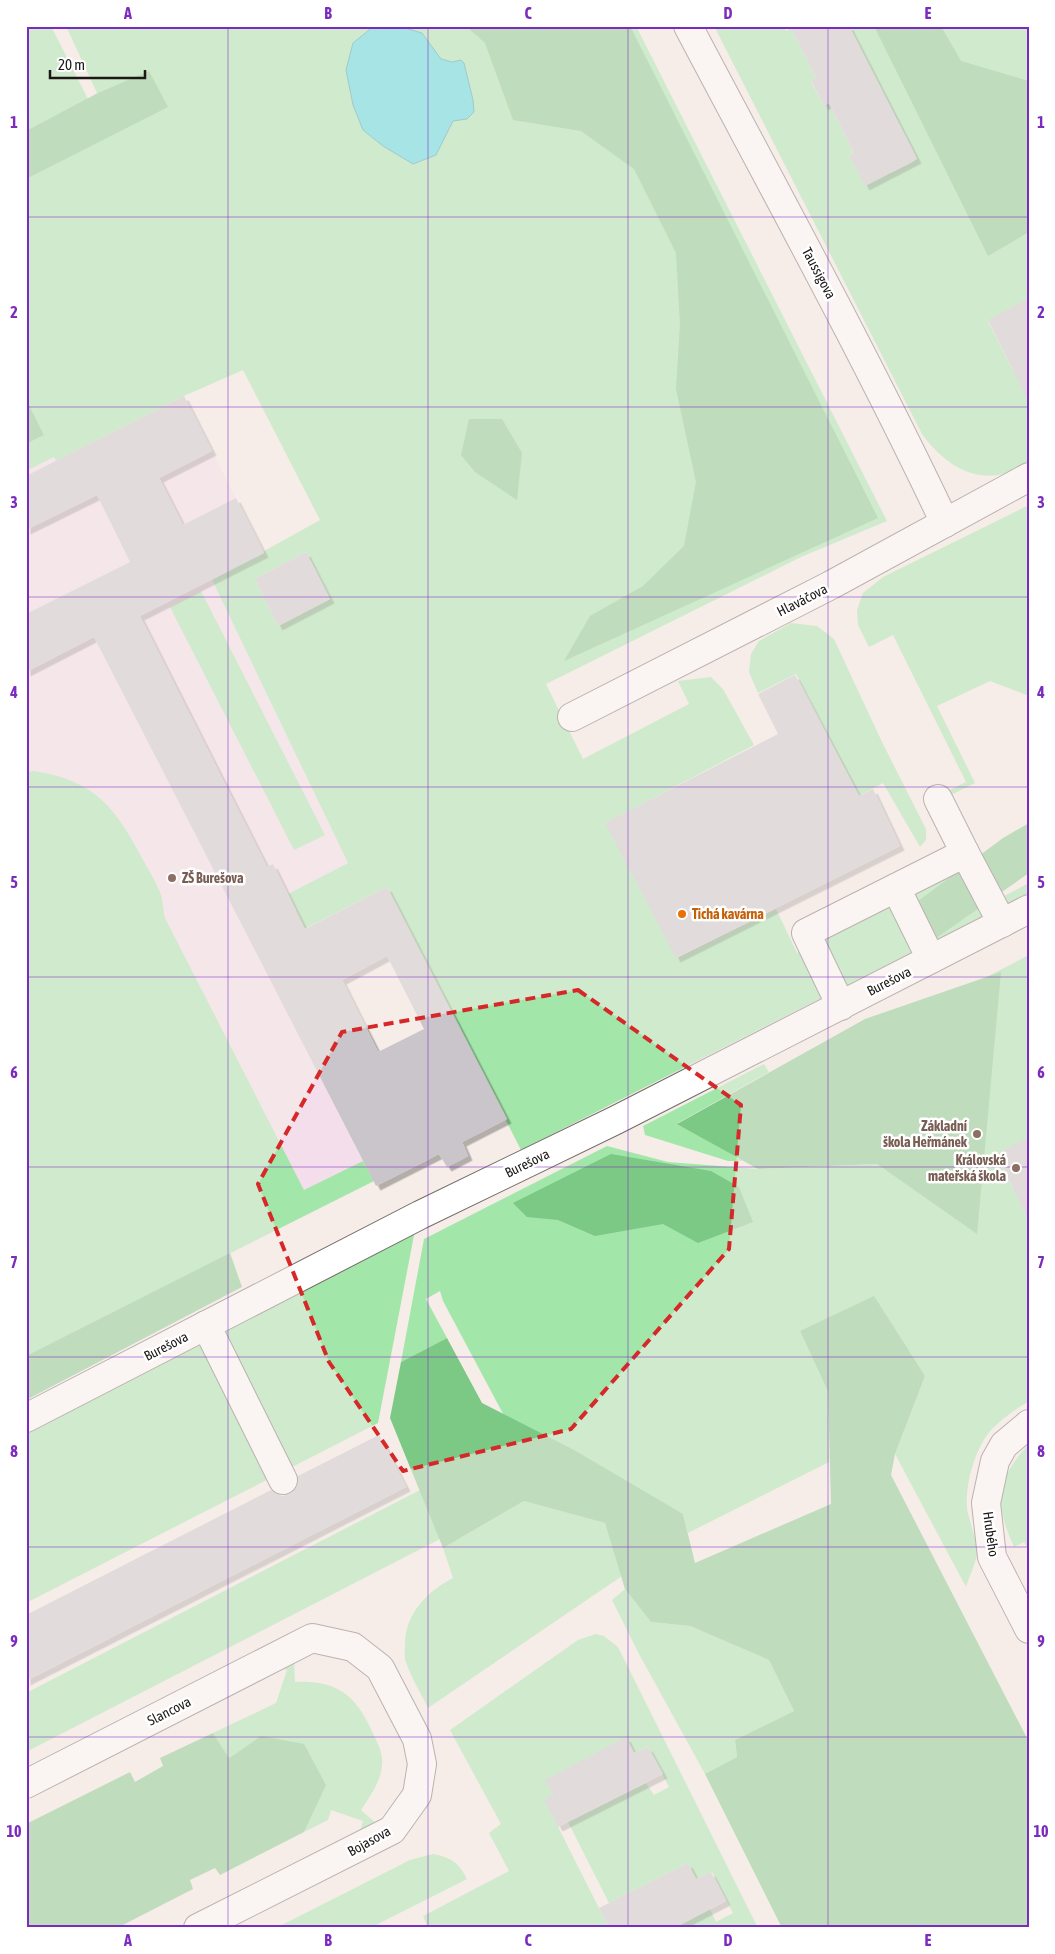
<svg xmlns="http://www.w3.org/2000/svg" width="1055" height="1954" viewBox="0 0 1055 1954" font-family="'Asap Condensed',sans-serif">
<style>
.education{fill:#f4deec}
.green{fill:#a3e6aa;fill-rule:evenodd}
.forest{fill:#7cc885}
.water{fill:#45d9df;stroke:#389fa3}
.building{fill:#cac5cb;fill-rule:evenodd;filter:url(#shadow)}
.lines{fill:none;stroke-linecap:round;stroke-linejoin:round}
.street-casing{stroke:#736c68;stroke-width:30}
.street{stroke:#fff;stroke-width:28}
.marked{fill:none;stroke:#d62828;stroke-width:4;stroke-dasharray:10 6;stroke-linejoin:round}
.grid{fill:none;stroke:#7b2cbf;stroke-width:1;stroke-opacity:0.55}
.education-dot{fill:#8d6e63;stroke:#fff;stroke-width:2}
.food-dot{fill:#e8710a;stroke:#fff;stroke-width:2}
.labels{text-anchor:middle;stroke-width:5;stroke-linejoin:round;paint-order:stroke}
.street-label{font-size:14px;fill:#1b1817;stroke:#fff}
.education-label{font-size:14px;font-weight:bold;fill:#785e54;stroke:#fff;text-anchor:end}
.food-label{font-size:14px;font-weight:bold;fill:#c56008;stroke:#fff;text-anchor:start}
.neatline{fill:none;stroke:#7b2cbf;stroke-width:2}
.grid-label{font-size:16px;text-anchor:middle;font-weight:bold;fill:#7b2cbf}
</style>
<defs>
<filter id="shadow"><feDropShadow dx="4.5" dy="4.5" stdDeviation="0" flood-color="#0004"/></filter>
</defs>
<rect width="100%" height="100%" fill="#f6ede9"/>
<!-- education -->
<path class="education" d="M184,396L264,553L212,580L348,863L288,894L296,910L248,935L363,1161L26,1356V399L56,461Z"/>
<!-- green -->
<g class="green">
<path d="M33,26H51L88,99L26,131V30Z"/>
<path d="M66,26H374L353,43L363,130L383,146L413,164L436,155L453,121L467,119L473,100L464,63L461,60L452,62L441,59L422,33L398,26H636L887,521L801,557L546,684L583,759L689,704L678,681L711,677L723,689L754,745L606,823L677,958L776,909L797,953L956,867L979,909L1029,883V893L521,1150L387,887L257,953L248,935L296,910L288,894L348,863L212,580L320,520L243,370L184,396L56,461L54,457L26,471V444L44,435L26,399V179L115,132ZM306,552L330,599L278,626L255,579Z"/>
<path d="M714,26H783L786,31L791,28L816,78L811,81L824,106L829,103L854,153L849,155L864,183L867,184L911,163L915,160V155L849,26H1029V298L988,321L1013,371L1029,364V464C1020,467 1011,472 1003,474C969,482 941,460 922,434Z"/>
<path d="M1029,505V696L990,681L937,706L975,783L951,795L960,812L944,793L966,782L893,635L869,647L858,625L857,610L863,593L883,577Z"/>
<path d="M201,591L325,835L294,850L170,607Z"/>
<path d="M791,623L817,626L834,639L882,742L926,829V840L920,847L883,783L859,796L796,674L758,693L749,672L751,654L759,641Z"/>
<path d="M34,771C94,780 115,807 142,858C148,869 155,880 160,892C163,900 163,910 165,918L304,1190L363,1161L374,1181L26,1356V772Z"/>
<path d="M1029,955V1139L996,1155L1013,1189L1029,1182V1401C1016,1409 1003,1418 992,1429C975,1447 965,1485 967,1508C969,1522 978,1541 977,1554C975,1565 969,1577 966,1587L895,1454L925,1376L800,1331L828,1390L829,1462L688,1533L683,1514L509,1425L443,1301L440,1291L426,1299L447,1338L401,1362L424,1239L607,1146L668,1162L758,1169L877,1164L976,1233L876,1034Z"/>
<path d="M764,1064L769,1072L678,1123L743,1161H728L645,1135L643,1126Z"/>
<path d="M415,1230L378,1423L26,1603V1432Z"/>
<path d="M1029,1444V1551L1024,1542L1014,1547C994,1502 995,1481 1029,1444Z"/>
<path d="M420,1490L440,1539L26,1752V1693Z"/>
<path d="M524,1501L605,1523L622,1576L428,1708C421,1693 411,1678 406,1662C404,1658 405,1652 405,1647C404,1615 426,1592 453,1578L443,1548Z"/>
<path d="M625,1589L651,1622L690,1626L769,1660L794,1711L735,1740L737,1757L705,1774L639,1654L612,1600Z"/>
<path d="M596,1634L604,1636L618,1647L758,1928H674L710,1909L716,1922L733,1913L712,1872L696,1879L688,1863L609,1903L568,1822L646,1783L654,1795L669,1787L648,1747L634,1753L546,1780L553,1795L545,1801L609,1928H428L423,1916L509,1871L489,1833L501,1824L450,1730L578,1640Z"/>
<path d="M294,1659L295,1682C335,1680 355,1694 371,1729C375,1738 381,1748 382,1758C384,1777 371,1795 361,1810L377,1824L360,1831L363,1821L331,1810L328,1820L304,1832L325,1785L261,1736L229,1758L213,1733L276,1703L287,1670L276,1667Z"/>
<path d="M433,1854C452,1858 458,1862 467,1879L370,1928H276L410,1860Z"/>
</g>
<!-- forest -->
<g class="forest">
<path d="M466,26H630L878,518L564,661L590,616L643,586L684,546L696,482L676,389L680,324L676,253L634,169L581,131L513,120L485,43Z"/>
<path d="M874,26H941L961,61L1029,81V232L988,256Z"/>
<path d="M149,71L168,107L26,179V131L96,94Z"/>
<path d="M26,399L44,435L26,444Z"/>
<path d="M469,419H502L522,453L517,500L475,472L461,455Z"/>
<path d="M1029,823V873L932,941L914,904L1003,838Z"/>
<path d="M1001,972L977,1234L877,1164L758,1169L677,1124L865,1019Z"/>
<path d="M611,1154L711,1171L739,1187L753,1222L698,1243L663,1224L595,1236L558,1220L527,1217L513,1203Z"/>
<path d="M230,1253L242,1287L26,1400V1356Z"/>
<path d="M874,1296L925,1376L895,1454L891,1475L1029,1742V1928H782L705,1774L737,1757L735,1740L794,1711L769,1660L690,1626L651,1622L625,1589L605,1523L524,1501L443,1548L390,1418L401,1362L447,1338L482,1403L574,1450L683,1514L695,1563L831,1504L828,1391L800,1331Z"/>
<path d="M213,1733L229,1758L261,1736L304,1744L326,1785L304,1832L220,1875L215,1868L190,1880L193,1889L117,1928H26V1824L130,1772L135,1782L163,1766L160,1758Z"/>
</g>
<!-- water -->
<path class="water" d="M374,26H398L422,33L441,59L452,62L461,60L464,63L473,100L474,112L467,119L453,121L436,155L413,164L383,146L363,130L353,105L346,70L353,43Z"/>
<!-- building -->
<g class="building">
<path d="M790,26H849L917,159L865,186L849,155L854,153L829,103L824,106L811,80L816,78Z"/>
<path d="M1029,298V403L988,320Z"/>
<path d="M184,396L212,451L159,478L183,525L236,498L264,553L140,616L267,867L273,864L305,929L387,887L507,1119L462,1142L468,1156L447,1167L439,1154L376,1186L94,637L26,672V614L130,562L97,495L26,530V476ZM387,956L424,1029L378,1052L342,980Z"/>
<path d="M306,552L330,599L278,626L255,579Z"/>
<path d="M795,675L859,796L873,789L900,846L676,958L605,823L778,734L758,694Z"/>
<path d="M1029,1137V1221L996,1154Z"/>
<path d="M379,1435L406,1487L26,1681V1615L271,1490L282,1496L290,1494L296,1488L298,1481V1476Z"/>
<path d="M626,1737L634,1753L648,1747L663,1774L558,1827L544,1800L553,1795L545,1780Z"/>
<path d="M688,1863L696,1879L711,1872L726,1901L674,1928H609L599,1908Z"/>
</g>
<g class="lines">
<defs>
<g id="street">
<path d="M688,26C775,191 865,354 945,523"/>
<path d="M572,717L831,585L1029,477"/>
<path d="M965,853L1002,923"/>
<path d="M896,888L931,959"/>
<path d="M841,1006L806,933L965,853L938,799"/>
<path d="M206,1325L283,1480"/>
<path d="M26,1418L420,1215L616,1120L1029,909"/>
<path d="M1029,1424L1004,1445L995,1461L986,1503L992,1557L1029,1629"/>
<path d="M26,1784L312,1638L353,1647L380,1668L417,1739L422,1764L417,1795L392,1830L198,1928"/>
</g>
</defs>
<!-- street casing -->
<use href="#street" class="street-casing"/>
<!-- street -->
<use href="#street" class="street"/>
</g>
<!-- marked area -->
<path d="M0 0H1055V1954H0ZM578,990L741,1105L729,1249L571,1429L403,1471L329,1362L258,1184L342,1032Z" fill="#f6ede9" fill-opacity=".55" fill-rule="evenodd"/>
<path class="marked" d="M578,990L741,1105L729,1249L571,1429L403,1471L329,1362L258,1184L342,1032Z"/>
<!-- grid -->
<path class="grid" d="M228,26V1928M428,26V1928M628,26V1928M828,26V1928M26,217H1029M26,407H1029M26,597H1029M26,787H1029M26,977H1029M26,1167H1029M26,1357H1029M26,1547H1029M26,1737H1029"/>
<!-- markers -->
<g class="education-dot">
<circle cx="172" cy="878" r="5"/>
<circle cx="977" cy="1134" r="5"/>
<circle cx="1016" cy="1168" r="5"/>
</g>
<circle class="food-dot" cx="682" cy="914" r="5"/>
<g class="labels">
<!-- street labels -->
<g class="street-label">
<text transform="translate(819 273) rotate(62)" y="5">Taussigova</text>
<text transform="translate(802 600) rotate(-27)" y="5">Hlaváčova</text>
<text transform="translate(889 981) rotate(-27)" y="5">Burešova</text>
<text transform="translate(527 1163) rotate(-26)" y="5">Burešova</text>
<text transform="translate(166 1346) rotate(-27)" y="5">Burešova</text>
<text transform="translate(991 1534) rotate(82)" y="5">Hrubého</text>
<text transform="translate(169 1711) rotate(-27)" y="5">Slancova</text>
<text transform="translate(369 1841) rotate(-29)" y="5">Bojasova</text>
</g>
<!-- education labels -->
<g class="education-label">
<text x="182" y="883" text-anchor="start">ZŠ Burešova</text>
<text x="967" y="1131">Základní<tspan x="967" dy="16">škola Heřmánek</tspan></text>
<text x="1006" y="1165">Královská<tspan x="1006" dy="16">mateřská škola</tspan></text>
</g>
<!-- food labels -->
<g class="food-label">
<text x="692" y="919">Tichá kavárna</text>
</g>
</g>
<!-- border -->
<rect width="1055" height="1954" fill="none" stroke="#ffffff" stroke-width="55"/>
<!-- scale -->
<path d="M50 70v8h95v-8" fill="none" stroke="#1b1817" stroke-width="2.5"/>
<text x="58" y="70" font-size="15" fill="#1b1817" stroke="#ffffff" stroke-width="4" paint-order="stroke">20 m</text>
<rect x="28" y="28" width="1000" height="1898" class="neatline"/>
<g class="grid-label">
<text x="128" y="19">A</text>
<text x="328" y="19">B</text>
<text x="528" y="19">C</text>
<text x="728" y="19">D</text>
<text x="928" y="19">E</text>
<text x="14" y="128">1</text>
<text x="1041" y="128">1</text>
<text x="14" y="318">2</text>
<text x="1041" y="318">2</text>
<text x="14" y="508">3</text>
<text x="1041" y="508">3</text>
<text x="14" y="698">4</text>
<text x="1041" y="698">4</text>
<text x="14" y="888">5</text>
<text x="1041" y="888">5</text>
<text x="14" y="1078">6</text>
<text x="1041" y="1078">6</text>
<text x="14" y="1268">7</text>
<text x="1041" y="1268">7</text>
<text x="14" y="1457">8</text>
<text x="1041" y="1457">8</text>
<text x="14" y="1647">9</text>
<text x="1041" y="1647">9</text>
<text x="14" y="1837">10</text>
<text x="1041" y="1837">10</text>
<text x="128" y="1946">A</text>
<text x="328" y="1946">B</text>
<text x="528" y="1946">C</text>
<text x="728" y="1946">D</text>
<text x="928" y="1946">E</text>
</g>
</svg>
